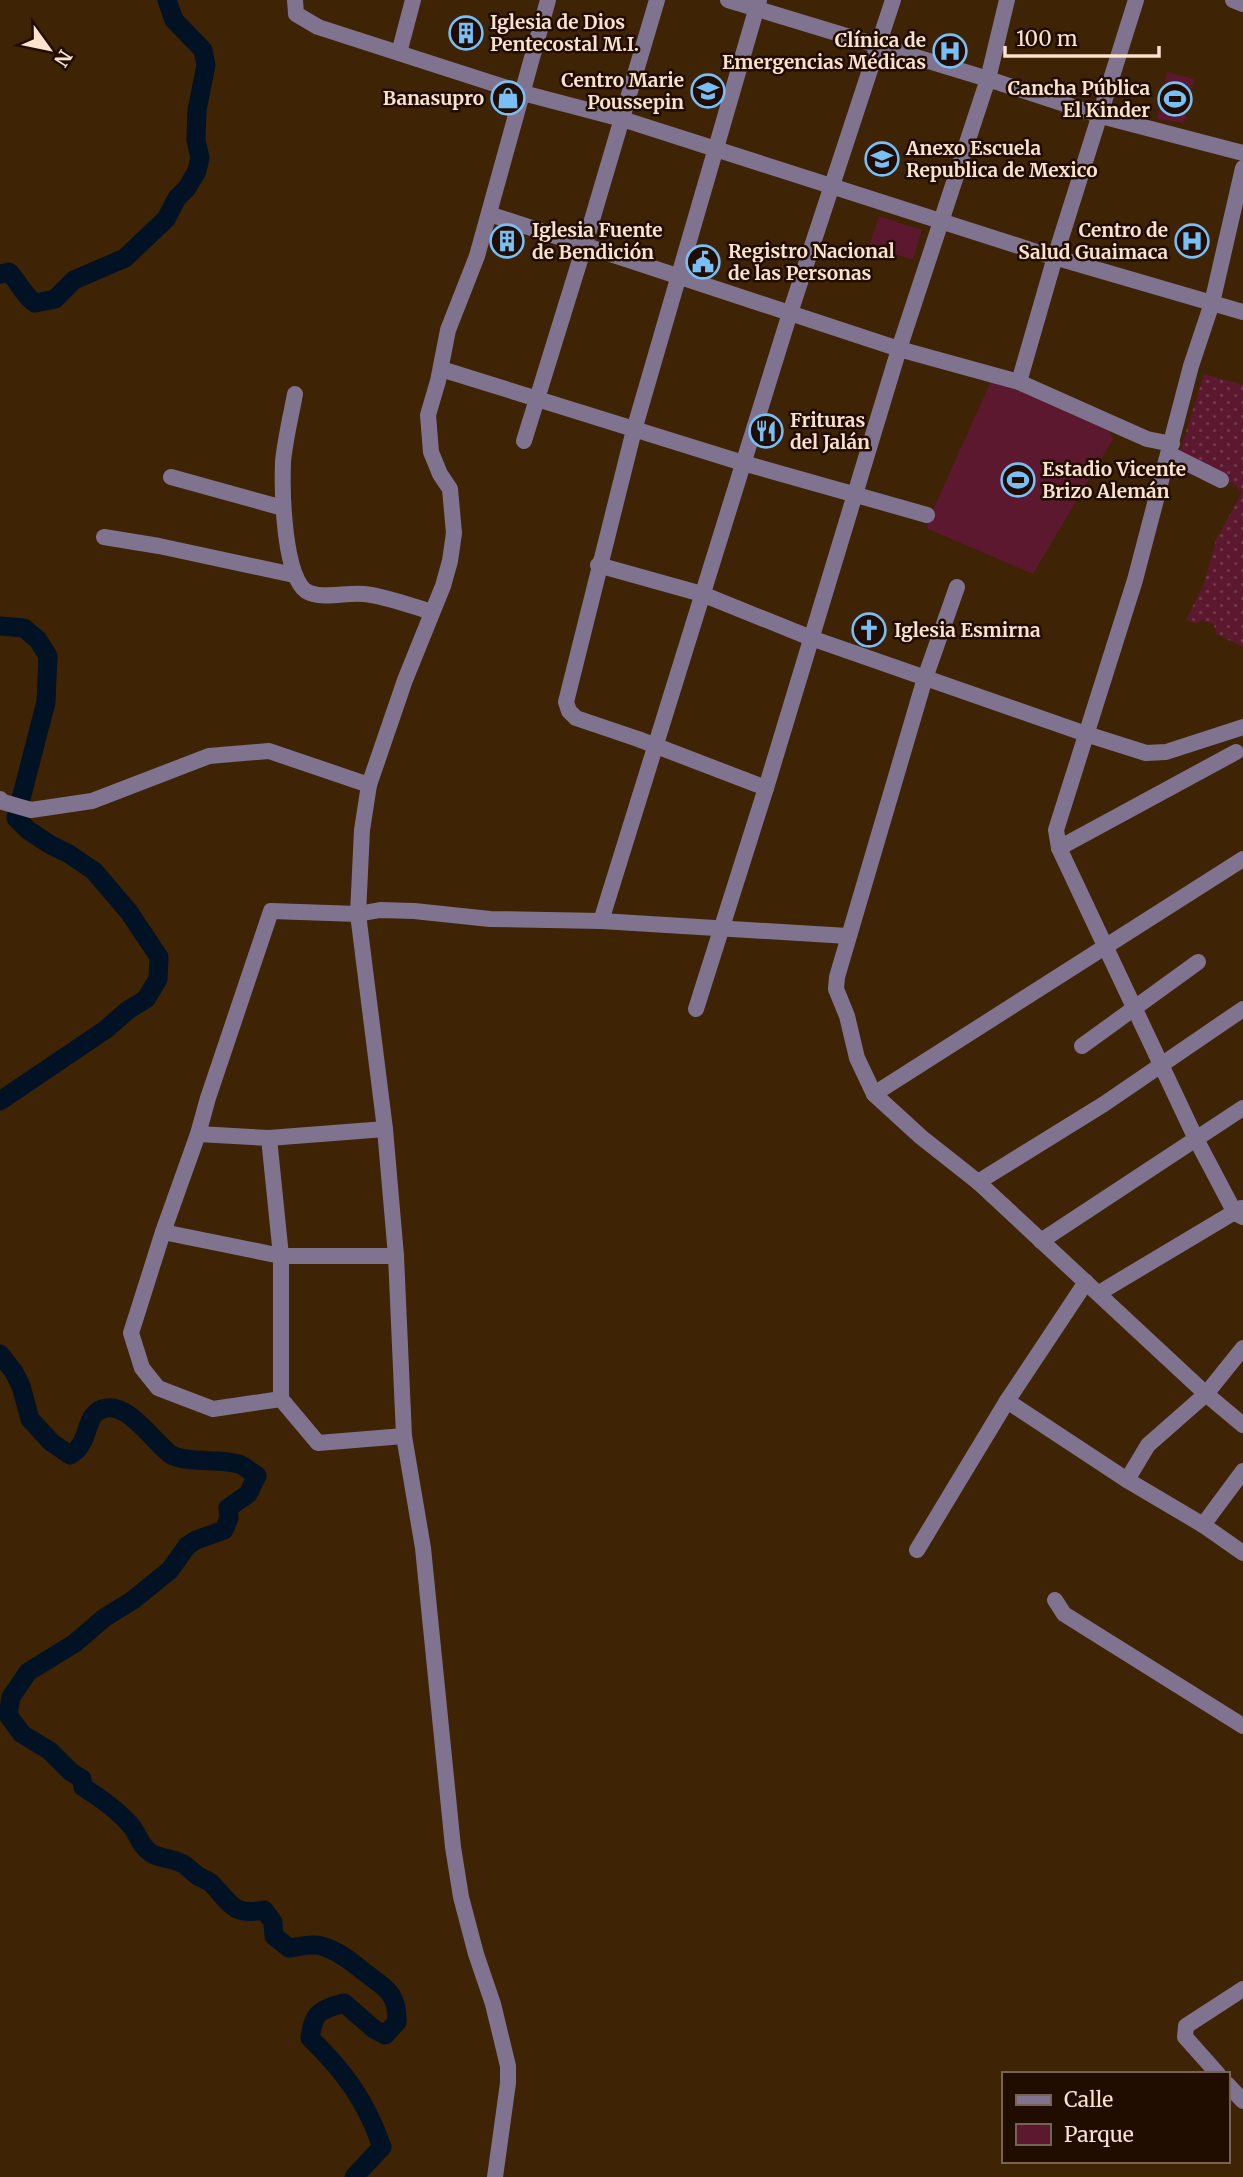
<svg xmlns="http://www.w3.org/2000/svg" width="1243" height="2177" viewBox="0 0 1243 2177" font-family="Merriweather,serif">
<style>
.green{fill:url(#green-dots)}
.pitch{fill:#5b182f}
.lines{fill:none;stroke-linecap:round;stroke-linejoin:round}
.river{stroke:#001223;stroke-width:19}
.minor{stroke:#7f738f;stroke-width:16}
.labels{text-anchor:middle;stroke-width:5;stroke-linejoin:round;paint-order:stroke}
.poi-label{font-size:19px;font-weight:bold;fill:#fbe2cd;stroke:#210c00;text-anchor:start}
</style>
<defs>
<pattern id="green-dots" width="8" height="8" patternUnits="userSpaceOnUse" patternTransform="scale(1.75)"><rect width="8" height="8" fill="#5b182f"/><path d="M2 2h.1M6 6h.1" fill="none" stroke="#73394c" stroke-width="1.8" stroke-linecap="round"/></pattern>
</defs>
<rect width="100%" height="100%" fill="#3e2304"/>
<!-- green -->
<path class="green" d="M1204,374L1243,385V647L1216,634L1214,625L1202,620L1196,624L1186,620L1204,584L1216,540L1242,492L1232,483L1180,451Z"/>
<!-- pitch -->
<g class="pitch">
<path d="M1167,72L1194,79L1184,123L1157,119Z"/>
<path d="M879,216L922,230L913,260L869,246Z"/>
<path d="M997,381L1109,431L1113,439L1033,574L928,529V521L990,383Z"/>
</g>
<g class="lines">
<!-- river -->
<g class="river">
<path d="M0,274L9,272C19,282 23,295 35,303L55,299L74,280L125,258L166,219L177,198L187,188L197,171L200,158L196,140L197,110L206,65L203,50L174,20L167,0"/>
<path d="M0,626L24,628L38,640L48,656L46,702L16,818L28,830L49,844L69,854L94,871L129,912L159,957L158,979L146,999L128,1010L105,1030L0,1101"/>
<path d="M0,1354L14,1372L21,1386L30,1419L51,1442L70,1455C93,1442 82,1411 107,1408C129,1404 154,1442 170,1454C185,1464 220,1458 239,1464C245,1466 251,1472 257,1476L248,1494L228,1508L229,1518L224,1530L196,1540L187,1546L170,1570L133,1600L104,1618L75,1643L28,1672L11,1697L8,1715L22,1734L50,1751L71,1772L82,1779L83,1787C99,1797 120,1812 132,1827C139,1836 140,1846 151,1853C160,1859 172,1858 181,1863C188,1866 192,1872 198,1876C203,1879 208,1880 212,1884C231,1904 233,1916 264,1910L273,1922L274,1936L289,1948C299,1947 311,1943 321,1946C337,1950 351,1961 363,1971C383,1987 398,1991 397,2022L385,2035L374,2029L344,2003C319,2010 314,2012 310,2038C345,2072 366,2101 382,2147L354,2177"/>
</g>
<!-- minor -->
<g class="minor">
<path d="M295,0L296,14L318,27L523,93L622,119L1037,252L1243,312"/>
<path d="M728,0L988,79L1101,116L1243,153"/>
<path d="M759,0L634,430L566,702L569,711L576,718L638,739L766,788"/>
<path d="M1233,0L1243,4"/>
<path d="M399,53L413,0"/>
<path d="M1243,168L1212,303L1191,366L1135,580L1056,830L1059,848L1196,1139L1235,1213L1243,1217"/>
<path d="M489,214L899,349L1019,382L1147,439L1172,444"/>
<path d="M441,369L743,463L927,515"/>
<path d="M1019,382L1055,257L1136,0"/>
<path d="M295,394C291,416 285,440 283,462C282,488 283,585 310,593C327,599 347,592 364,594C385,596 411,606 432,612"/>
<path d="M524,441L584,247L657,0"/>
<path d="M1169,454L1221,480"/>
<path d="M171,477L283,508"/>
<path d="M104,537L159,546L294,575"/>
<path d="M598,565L702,594L811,638L1086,734L1146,753L1166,752L1243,727"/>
<path d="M957,587L925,678L837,977L836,989L847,1016L857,1058L874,1094L921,1137L978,1182L1206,1394L1243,1425"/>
<path d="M0,799L3,802L31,810L92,801L209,756L269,751L369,785"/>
<path d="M1059,848L1236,752"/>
<path d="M601,921L790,313L893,0"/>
<path d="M696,1009L766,788L899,349L988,79L1007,0"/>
<path d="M1082,1046L1198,962"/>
<path d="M874,1094L1243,859"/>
<path d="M198,1134L269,1138L385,1129"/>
<path d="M269,1138L281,1256V1399L318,1443L404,1436"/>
<path d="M978,1182L1104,1104L1243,1009"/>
<path d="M163,1232L281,1256H396"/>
<path d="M1041,1241L1243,1108"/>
<path d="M1099,1293L1241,1208"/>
<path d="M281,1399L213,1409L158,1388L142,1368L131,1333L163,1232L198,1134L208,1098L271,911L358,914L380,910L414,911L490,919L601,921L848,936"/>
<path d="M1007,1401L1127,1480L1203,1525L1243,1553"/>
<path d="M1127,1480L1148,1445L1206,1394L1243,1348"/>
<path d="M1203,1525L1243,1471"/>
<path d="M917,1550L1007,1401L1086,1282"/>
<path d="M1055,1600L1064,1614L1243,1726"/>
<path d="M1218,2074L1185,2037L1186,2026L1243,1989"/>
<path d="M1227,2084L1243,2101"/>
<path d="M495,2177L508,2083V2066L493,2004L476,1954L461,1897L453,1847L423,1548L404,1436L396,1256L385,1129L358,914L362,830L369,785L405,680L443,586L450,561L454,533L450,489L440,474L431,452L428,415L438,381L448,330L477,256L548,0"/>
</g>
</g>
<!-- icons -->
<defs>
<symbol id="building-ring" viewBox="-11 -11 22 22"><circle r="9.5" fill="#210c00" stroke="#78bff7" stroke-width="1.5"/><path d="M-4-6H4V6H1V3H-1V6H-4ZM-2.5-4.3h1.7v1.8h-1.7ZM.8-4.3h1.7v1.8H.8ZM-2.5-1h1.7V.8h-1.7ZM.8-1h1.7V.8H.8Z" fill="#78bff7"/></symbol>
<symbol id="hospital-ring" viewBox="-11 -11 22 22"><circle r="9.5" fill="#210c00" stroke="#78bff7" stroke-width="1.5"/><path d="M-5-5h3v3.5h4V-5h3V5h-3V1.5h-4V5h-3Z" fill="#78bff7"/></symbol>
<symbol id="school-ring" viewBox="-11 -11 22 22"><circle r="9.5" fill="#210c00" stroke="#78bff7" stroke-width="1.5"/><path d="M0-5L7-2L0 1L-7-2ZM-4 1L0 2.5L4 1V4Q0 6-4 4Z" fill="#78bff7"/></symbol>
<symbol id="shop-ring" viewBox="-11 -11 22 22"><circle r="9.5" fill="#210c00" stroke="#78bff7" stroke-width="1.5"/><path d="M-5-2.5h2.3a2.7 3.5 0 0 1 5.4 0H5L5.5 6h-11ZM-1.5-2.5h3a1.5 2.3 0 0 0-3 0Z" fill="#78bff7"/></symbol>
<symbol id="stadium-ring" viewBox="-11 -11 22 22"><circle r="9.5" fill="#210c00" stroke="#78bff7" stroke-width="1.5"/><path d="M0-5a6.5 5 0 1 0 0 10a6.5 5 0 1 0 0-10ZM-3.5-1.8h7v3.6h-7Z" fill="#78bff7"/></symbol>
<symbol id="civic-ring" viewBox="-11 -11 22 22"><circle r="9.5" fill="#210c00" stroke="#78bff7" stroke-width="1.5"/><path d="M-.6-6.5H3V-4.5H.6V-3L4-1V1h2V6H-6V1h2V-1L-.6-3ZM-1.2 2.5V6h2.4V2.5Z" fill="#78bff7"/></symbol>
<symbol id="restaurant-ring" viewBox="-11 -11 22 22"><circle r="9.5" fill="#210c00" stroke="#78bff7" stroke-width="1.5"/><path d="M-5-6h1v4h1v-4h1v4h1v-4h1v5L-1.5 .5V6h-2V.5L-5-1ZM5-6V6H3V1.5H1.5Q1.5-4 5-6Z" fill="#78bff7"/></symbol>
<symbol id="church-ring" viewBox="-11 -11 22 22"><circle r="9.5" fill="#210c00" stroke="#78bff7" stroke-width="1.5"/><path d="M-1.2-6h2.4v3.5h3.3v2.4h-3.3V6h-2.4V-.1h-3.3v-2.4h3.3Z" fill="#78bff7"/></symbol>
</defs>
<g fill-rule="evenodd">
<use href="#building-ring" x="447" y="14" width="38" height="38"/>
<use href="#hospital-ring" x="931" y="32" width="38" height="38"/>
<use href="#school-ring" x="689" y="72" width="38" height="38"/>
<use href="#shop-ring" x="489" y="79" width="38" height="38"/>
<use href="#stadium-ring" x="1156" y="80" width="38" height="38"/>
<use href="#school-ring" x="863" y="140" width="38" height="38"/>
<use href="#building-ring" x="488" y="222" width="38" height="38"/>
<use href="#hospital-ring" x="1173" y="222" width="38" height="38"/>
<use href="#civic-ring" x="684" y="243" width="38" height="38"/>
<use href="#restaurant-ring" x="747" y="412" width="38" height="38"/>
<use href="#stadium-ring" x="999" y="461" width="38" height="38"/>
<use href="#church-ring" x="850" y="611" width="38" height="38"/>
</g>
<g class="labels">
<!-- poi labels -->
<g class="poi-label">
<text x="490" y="29">Iglesia de Dios<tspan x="490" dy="22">Pentecostal M.I.</tspan></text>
<text x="926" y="47" text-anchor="end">Clínica de<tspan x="926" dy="22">Emergencias Médicas</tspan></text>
<text x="684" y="87" text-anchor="end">Centro Marie<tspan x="684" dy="22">Poussepin</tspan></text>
<text x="1150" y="95" text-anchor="end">Cancha Pública<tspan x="1150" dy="22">El Kinder</tspan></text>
<text x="484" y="105" text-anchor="end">Banasupro</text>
<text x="906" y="155">Anexo Escuela<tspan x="906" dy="22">Republica de Mexico</tspan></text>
<text x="532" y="237">Iglesia Fuente<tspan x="532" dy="22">de Bendición</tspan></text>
<text x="1168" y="237" text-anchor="end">Centro de<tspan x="1168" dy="22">Salud Guaimaca</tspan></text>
<text x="728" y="258">Registro Nacional<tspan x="728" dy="22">de las Personas</tspan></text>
<text x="790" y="427">Frituras<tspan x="790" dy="22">del Jalán</tspan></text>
<text x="1042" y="476">Estadio Vicente<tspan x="1042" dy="22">Brizo Alemán</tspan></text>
<text x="894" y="637">Iglesia Esmirna</text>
</g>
</g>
<!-- legend -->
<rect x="1002" y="2072" width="228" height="91" fill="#210c00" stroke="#786252" stroke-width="2"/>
<rect x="1016" y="2095" width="35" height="10" fill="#7f738f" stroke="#786252" stroke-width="2"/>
<text x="1064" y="2107" font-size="21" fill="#fbe2cd">Calle</text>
<rect x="1016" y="2124" width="35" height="21" fill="#5b182f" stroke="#786252" stroke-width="2"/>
<text x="1064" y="2142" font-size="21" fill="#fbe2cd">Parque</text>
<!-- north arrow -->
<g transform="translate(49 49) rotate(123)" stroke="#210c00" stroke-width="5" paint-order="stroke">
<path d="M0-5L12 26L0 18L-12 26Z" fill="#fbe2cd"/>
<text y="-10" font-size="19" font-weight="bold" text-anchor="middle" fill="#fbe2cd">N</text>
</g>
<!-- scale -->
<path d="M1005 46v10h154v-10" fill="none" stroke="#fbe2cd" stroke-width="3.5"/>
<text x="1016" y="46" font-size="21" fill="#fbe2cd" stroke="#210c00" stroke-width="5" paint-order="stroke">100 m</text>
</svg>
